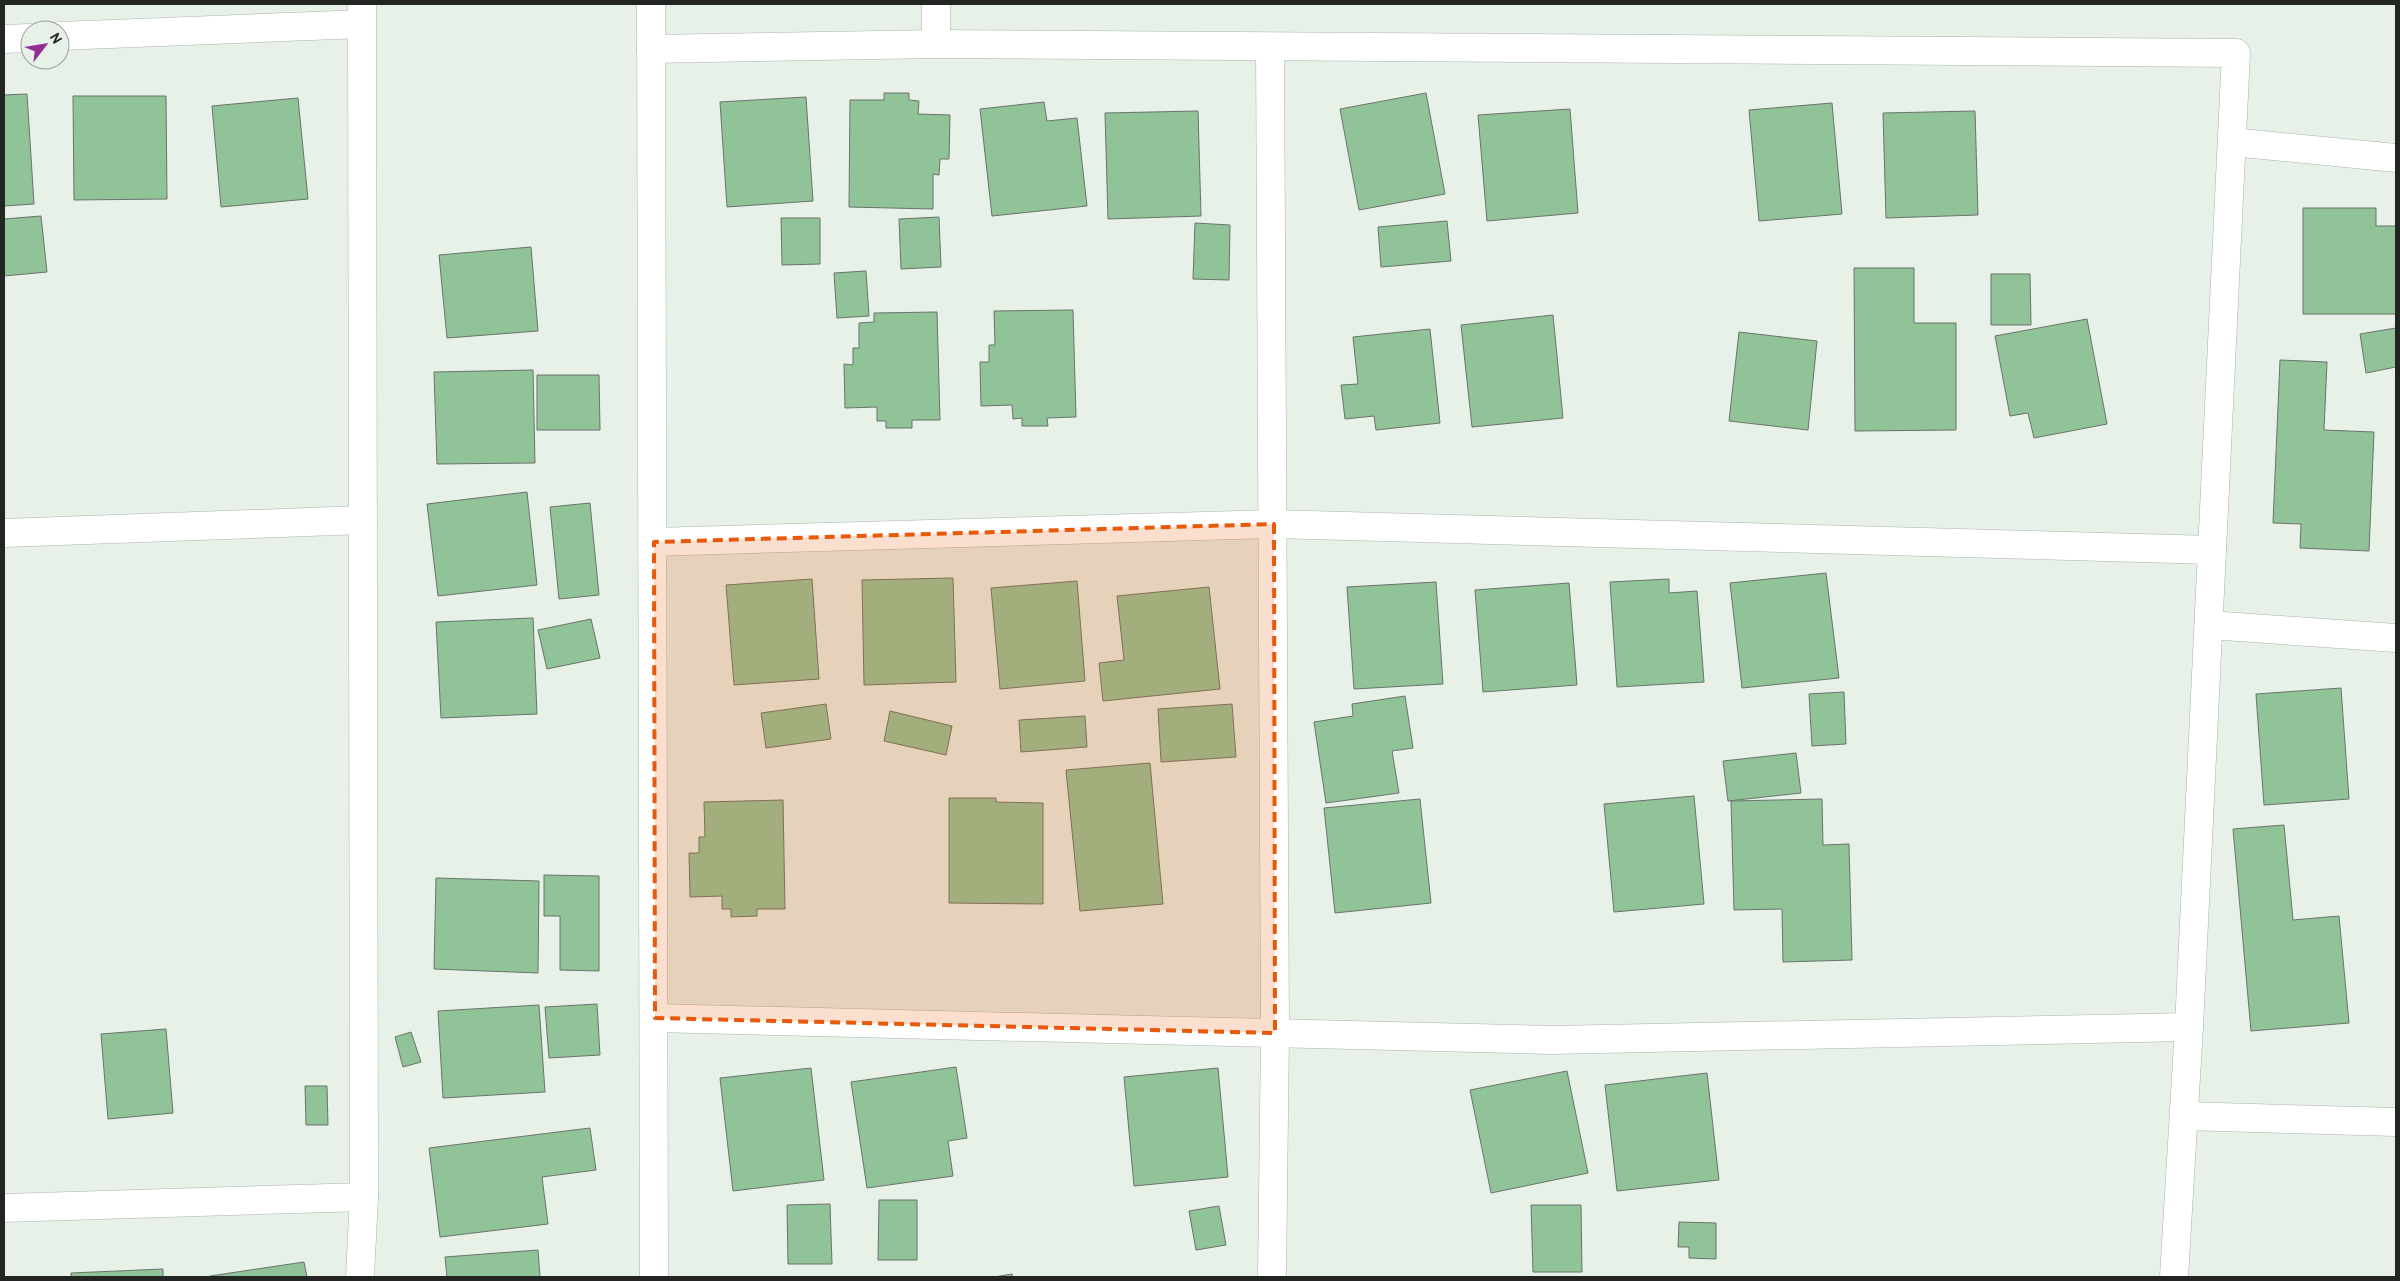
<svg xmlns="http://www.w3.org/2000/svg" width="2400" height="1281" viewBox="0 0 2400 1281" font-family="Overpass,sans-serif">
<style>
.building{fill:#91c398;stroke:#6a736b}
.lines{fill:none;stroke-linecap:round;stroke-linejoin:round}
.street-casing{stroke:#aab3ab;stroke-width:29}
.street{stroke:#fff;stroke-width:28}
.marked{fill:#e8590c;fill-opacity:0.2;stroke:#e8590c;stroke-width:4;stroke-dasharray:10 6;stroke-linejoin:round}
</style>
<rect width="100%" height="100%" fill="#e7f1e8"/>
<!-- building -->
<g class="building">
<path d="M884,93H909V100L919,101L918,114L950,115L949,159H940L939,175L933,174V209L849,207L850,100H884Z"/>
<path d="M1426,93L1445,194L1359,210L1340,109Z"/>
<path d="M27,94L34,204L4,206V95Z"/>
<path d="M73,96H166L167,199L74,200Z"/>
<path d="M806,97L813,201L727,207L720,102Z"/>
<path d="M298,98L308,199L221,207L212,106Z"/>
<path d="M1044,102L1047,121L1077,118L1087,206L992,216L980,109Z"/>
<path d="M1832,103L1842,214L1759,221L1749,110Z"/>
<path d="M1570,109L1578,213L1487,221L1478,115Z"/>
<path d="M1198,111L1201,216L1108,219L1105,113Z"/>
<path d="M1975,111L1978,215L1886,218L1883,113Z"/>
<path d="M2303,208H2376V226H2396V314H2303Z"/>
<path d="M41,216L47,272L4,276V219Z"/>
<path d="M939,217L941,267L901,269L899,219Z"/>
<path d="M781,218H820V264L782,265Z"/>
<path d="M1447,221L1451,261L1381,267L1378,227Z"/>
<path d="M1195,223L1230,225L1229,280L1193,279Z"/>
<path d="M531,247L538,331L447,338L439,255Z"/>
<path d="M1854,268H1914V323H1956V430L1855,431Z"/>
<path d="M866,271L869,316L837,318L834,273Z"/>
<path d="M1991,274H2030L2031,325H1991Z"/>
<path d="M1073,310L1076,417L1047,418L1048,426H1022V418L1013,419L1012,405L981,406L980,362H989V345H995L994,311Z"/>
<path d="M937,312L940,420H912V428H886V421H877V407L845,408L844,364L853,365V348H859V323L874,322V313Z"/>
<path d="M1553,315L1563,418L1472,427L1461,325Z"/>
<path d="M2087,319L2107,424L2034,438L2028,413L2010,416L1995,336Z"/>
<path d="M2396,328V367L2366,373L2360,334Z"/>
<path d="M1430,329L1440,423L1376,430L1374,416L1345,419L1341,385L1358,384L1353,337Z"/>
<path d="M1739,332L1817,341L1808,430L1729,421Z"/>
<path d="M2280,360L2327,362L2324,430L2374,432L2369,551L2300,548L2301,524L2273,523Z"/>
<path d="M533,370L535,463L437,464L434,372Z"/>
<path d="M537,375H599L600,430H537Z"/>
<path d="M527,492L537,585L438,596L427,504Z"/>
<path d="M590,503L599,595L559,599L550,507Z"/>
<path d="M1826,573L1839,678L1742,688L1730,583Z"/>
<path d="M953,578L956,682L864,685L862,580Z"/>
<path d="M812,579L819,679L734,685L726,585Z"/>
<path d="M1669,579V593L1697,591L1704,682L1617,687L1610,582Z"/>
<path d="M1077,581L1085,681L1000,689L991,588Z"/>
<path d="M1436,582L1443,684L1354,689L1347,587Z"/>
<path d="M1569,583L1577,685L1483,692L1475,590Z"/>
<path d="M1209,587L1220,689L1103,701L1099,663L1124,660L1117,596Z"/>
<path d="M533,618L537,714L441,718L436,622Z"/>
<path d="M591,619L600,658L547,669L538,630Z"/>
<path d="M2341,688L2349,799L2264,805L2256,694Z"/>
<path d="M1844,692L1846,744L1812,746L1809,694Z"/>
<path d="M1405,696L1413,748L1392,751L1399,793L1326,803L1314,722L1353,716L1352,704Z"/>
<path d="M826,704L831,739L766,748L761,713Z"/>
<path d="M1232,704L1236,757L1161,762L1158,709Z"/>
<path d="M890,711L952,726L946,755L884,741Z"/>
<path d="M1085,716L1087,747L1021,752L1019,720Z"/>
<path d="M1796,753L1801,793L1728,801L1723,761Z"/>
<path d="M1150,763L1163,904L1080,911L1066,770Z"/>
<path d="M1694,796L1704,904L1614,912L1604,804Z"/>
<path d="M949,798H996V802L1043,803V904L949,903Z"/>
<path d="M1420,799L1431,903L1335,913L1324,808Z"/>
<path d="M1822,799L1823,845L1849,844L1852,960L1783,962L1782,909L1734,910L1731,801Z"/>
<path d="M783,800L785,909H757V916L731,917V909H722V896L690,897L689,853H699V837H705L704,802Z"/>
<path d="M2284,825L2293,920L2339,916L2349,1023L2251,1031L2233,829Z"/>
<path d="M544,875L599,876V971L560,970V916H544Z"/>
<path d="M436,878L539,881L538,973L434,969Z"/>
<path d="M597,1004L600,1055L549,1058L545,1007Z"/>
<path d="M539,1005L545,1092L443,1098L438,1011Z"/>
<path d="M166,1029L173,1113L108,1119L101,1034Z"/>
<path d="M411,1032L421,1062L403,1067L395,1037Z"/>
<path d="M956,1067L967,1138L948,1141L953,1176L867,1188L851,1082Z"/>
<path d="M811,1068L824,1180L733,1191L720,1078Z"/>
<path d="M1218,1068L1228,1177L1134,1186L1124,1077Z"/>
<path d="M1567,1071L1588,1173L1491,1193L1470,1090Z"/>
<path d="M1707,1073L1719,1180L1617,1191L1605,1085Z"/>
<path d="M305,1086H327L328,1125H306Z"/>
<path d="M590,1128L596,1170L542,1177L548,1224L440,1237L429,1148Z"/>
<path d="M879,1200H917V1260H878Z"/>
<path d="M830,1204L832,1264H788L787,1205Z"/>
<path d="M1531,1205H1581L1582,1272H1533Z"/>
<path d="M1219,1206L1226,1245L1196,1250L1189,1211Z"/>
<path d="M1679,1222L1716,1223V1259L1689,1258V1247H1678Z"/>
<path d="M538,1250L540,1277H447L445,1257Z"/>
<path d="M304,1262L307,1277H210V1276Z"/>
<path d="M163,1269V1277H71V1273Z"/>
<path d="M1012,1274L1013,1277H994Z"/>
</g>
<g class="lines">
<defs>
<g id="street">
<path d="M651,4L654,1277"/>
<path d="M936,4V44"/>
<path d="M60,36L362,24"/>
<path d="M4,39L30,38"/>
<path d="M1270,47L1275,1033L1272,1277"/>
<path d="M651,49L936,44L2236,53L2189,1027L2174,1277"/>
<path d="M2232,142L2396,158"/>
<path d="M4,533L363,520"/>
<path d="M654,542L1274,524L2212,550"/>
<path d="M2209,625L2396,638"/>
<path d="M655,1018L1553,1040L2189,1027"/>
<path d="M2184,1116L2396,1122"/>
<path d="M4,1208L364,1197"/>
<path d="M360,1277L364,1197L362,4"/>
</g>
</defs>
<!-- street casing -->
<use href="#street" class="street-casing"/>
<!-- street -->
<use href="#street" class="street"/>
</g>
<!-- marked area -->
<path class="marked" d="M1274,524L1275,1033L655,1018L654,542Z"/>
<!-- border -->
<rect width="2400" height="1281" fill="none" stroke="#222522" stroke-width="10"/>
<!-- north arrow -->
<g transform="translate(45 45) rotate(59)"><circle r="24" fill="#e7f1e8" stroke="#989f99"/>
<path d="M0-4L9 19L0 12L-9 19Z" fill="#942d92"/>
<text y="-8" font-size="14" font-weight="bold" text-anchor="middle" fill="#222522">N</text>
</g>
</svg>
